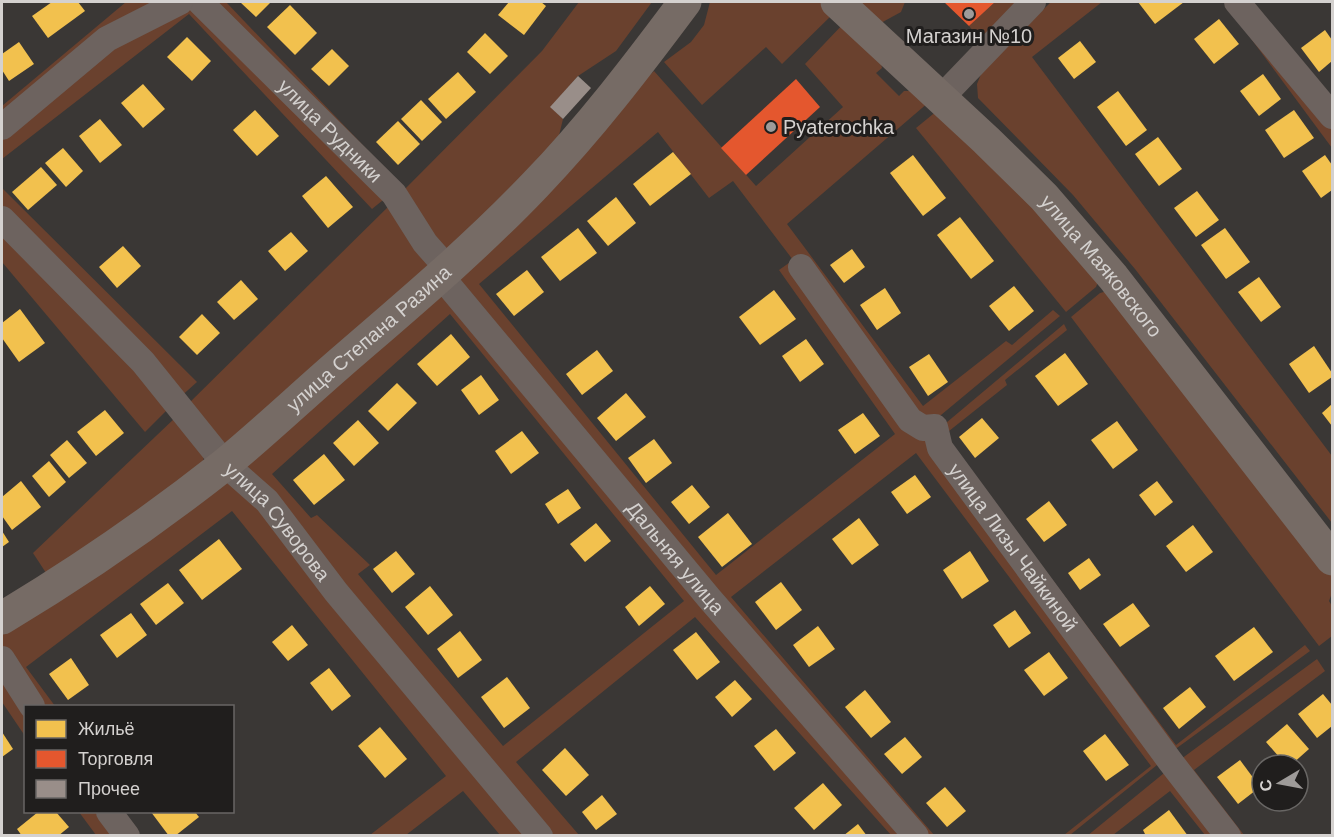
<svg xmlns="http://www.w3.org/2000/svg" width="1334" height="837" viewBox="0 0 1334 837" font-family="Arial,sans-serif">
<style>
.green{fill:#6a412e;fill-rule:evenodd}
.homes{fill:#f2c14e}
.shops{fill:#e4572e}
.building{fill:#998e89}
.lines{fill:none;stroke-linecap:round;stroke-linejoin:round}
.minor{stroke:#6d635f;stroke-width:26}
.major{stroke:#766b65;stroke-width:33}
.poi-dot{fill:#9e9b99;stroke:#201e1d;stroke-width:2}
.labels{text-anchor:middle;stroke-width:6;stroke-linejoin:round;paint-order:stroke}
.poi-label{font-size:20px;fill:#d4d1cf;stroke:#201e1d}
.street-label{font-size:20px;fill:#d4d1cf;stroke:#201e1d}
</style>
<rect width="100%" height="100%" fill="#3a3735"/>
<!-- green -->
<g class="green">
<path d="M126,2H167L2,119V106Z"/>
<path d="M207,2H226L398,182Z"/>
<path d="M579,2H652L616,51L578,76L551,107L563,119L555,152L448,256L400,194L542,51Z"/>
<path d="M710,2H823L835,12L782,64L766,47L702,105L664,62L691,42L704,25Z"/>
<path d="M853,2H905L901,12L879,24Z"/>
<path d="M995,2H1017L981,40L969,26Z"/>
<path d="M1051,2H1102L1032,57L1332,456V523L1135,269L1073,195L978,98L977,84L984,67Z"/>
<path d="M1224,2H1229L1332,126V148Z"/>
<path d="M186,4L388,196L372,209L189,14L2,159V134L110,45Z"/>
<path d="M845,22L879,55L882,68L876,73L899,96L904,91H917L929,102L787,224L923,406L1006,341L1012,345L1053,310L1060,316L935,420L923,434L1162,761L1070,835H1064L1151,766L916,453L731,597L934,835H922L454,284L629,94L654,71L756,186L843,107L805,64ZM658,132L709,198L733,181L793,260L779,270L895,434L716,575L479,284Z"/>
<path d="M938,110L1100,277L1096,287L1066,312L916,128Z"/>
<path d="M2,188L197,382L178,399L2,211Z"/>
<path d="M392,203L432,272L230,448L185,407Z"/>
<path d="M2,228L138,368L168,409L145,432L2,262Z"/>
<path d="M1111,290L1332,573V593L1329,601L1332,606V636L1319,646L1071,317L1100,293Z"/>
<path d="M435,292L448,294L910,835H891L695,617L516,762L579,835H549L238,464ZM450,314L684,601L503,746L358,574L370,565L317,515L311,518L272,474Z"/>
<path d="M1064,324L1067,330L1005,380L1007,385L944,435L1176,745L1305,645L1310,651L1170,753L944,446L940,428Z"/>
<path d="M176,417L204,455L202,469L50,579L33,553Z"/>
<path d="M227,474L265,507L533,835H500L463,791L406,835H370L446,776L232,511L26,667L55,706H38L2,649V629Z"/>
<path d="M1317,659L1325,671L1194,770L1244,835H1234L1177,762Z"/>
<path d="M2,670L26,706L25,736L2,702Z"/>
<path d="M1169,769L1221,835H1205L1170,791L1113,835L1087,836Z"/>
<path d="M79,812H103L120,835H96Z"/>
</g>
<!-- homes -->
<g class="homes">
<path d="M52,2H78L85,11L48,38L32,16Z"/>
<path d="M240,2H271L256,17Z"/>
<path d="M509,2H541L546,6L524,35L498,15Z"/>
<path d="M1138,2H1184L1155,24Z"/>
<path d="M290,5L317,33L295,55L267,27Z"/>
<path d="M1219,19L1239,44L1214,64L1194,39Z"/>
<path d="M1325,30L1332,40V61L1319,72L1301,48Z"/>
<path d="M485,33L508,56L490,74L467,52Z"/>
<path d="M187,37L211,61L192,81L167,57Z"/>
<path d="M1080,41L1096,62L1074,79L1058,58Z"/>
<path d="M19,42L34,64L9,81L2,70V54Z"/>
<path d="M332,49L349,66L329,86L311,69Z"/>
<path d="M458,72L476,92L446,119L428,99Z"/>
<path d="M1263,74L1281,99L1259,116L1240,91Z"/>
<path d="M143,84L165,109L143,128L121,103Z"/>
<path d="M1118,91L1147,130L1126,146L1097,107Z"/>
<path d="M421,100L442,122L422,141L401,119Z"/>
<path d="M255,110L279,136L257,156L233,130Z"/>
<path d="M1294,110L1314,138L1284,158L1265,130Z"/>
<path d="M100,119L122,145L100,163L79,136Z"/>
<path d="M398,121L420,144L398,165L376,142Z"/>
<path d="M1158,137L1182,169L1159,186L1135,154Z"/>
<path d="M63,148L83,171L66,187L45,163Z"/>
<path d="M673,152L691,174L650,206L633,184Z"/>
<path d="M913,155L946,198L923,216L890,173Z"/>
<path d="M1325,155L1332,165V190L1321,198L1302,171Z"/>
<path d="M41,167L57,185L28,210L12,192Z"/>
<path d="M326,176L353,207L328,228L302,196Z"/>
<path d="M1197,191L1219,220L1196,237L1174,208Z"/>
<path d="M616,197L636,223L608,246L587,221Z"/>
<path d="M960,217L994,261L971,279L937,235Z"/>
<path d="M578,228L597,253L560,281L541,257Z"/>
<path d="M1225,228L1250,262L1226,279L1201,245Z"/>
<path d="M291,232L308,251L285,271L268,251Z"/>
<path d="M123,246L141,266L117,288L99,267Z"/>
<path d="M852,249L865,267L844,283L830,265Z"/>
<path d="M527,270L544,292L514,316L496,294Z"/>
<path d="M1259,277L1281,307L1261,322L1238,292Z"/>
<path d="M241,280L258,299L234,320L217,302Z"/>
<path d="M1014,286L1034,311L1009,331L989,306Z"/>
<path d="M885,288L901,313L877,330L860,305Z"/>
<path d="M774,290L796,319L760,345L739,317Z"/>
<path d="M20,309L45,343L19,362L2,338V323Z"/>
<path d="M202,314L220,333L197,355L179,337Z"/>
<path d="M451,334L470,357L437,386L417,364Z"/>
<path d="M806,339L824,364L800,382L782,356Z"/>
<path d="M1314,346L1332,373V377L1309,393L1289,364Z"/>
<path d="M597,350L613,371L582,395L566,374Z"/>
<path d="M1065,353L1088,384L1058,406L1035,376Z"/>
<path d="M929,354L948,382L928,396L909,367Z"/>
<path d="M481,375L499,400L479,415L461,390Z"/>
<path d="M397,383L417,403L388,431L368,411Z"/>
<path d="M626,393L646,417L616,441L597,418Z"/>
<path d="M1332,404V426L1322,413Z"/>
<path d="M105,410L124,433L96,456L77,432Z"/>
<path d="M863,413L880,436L855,454L838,430Z"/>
<path d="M982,418L999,438L975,458L959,437Z"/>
<path d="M358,420L379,443L354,466L333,443Z"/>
<path d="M1117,421L1138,450L1113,469L1091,440Z"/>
<path d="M522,431L539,453L511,474L495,451Z"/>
<path d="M654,439L672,463L646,483L628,458Z"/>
<path d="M67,440L87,463L69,478L50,455Z"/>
<path d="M324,454L345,480L314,505L293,480Z"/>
<path d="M49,461L66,482L49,497L32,476Z"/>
<path d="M915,475L931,497L907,514L891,492Z"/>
<path d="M21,481L41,507L12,530L2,516V497Z"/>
<path d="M1157,481L1173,502L1155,516L1139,495Z"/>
<path d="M692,485L710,507L689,524L671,502Z"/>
<path d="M568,489L581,508L558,524L545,504Z"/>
<path d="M1049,501L1067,525L1044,542L1026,519Z"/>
<path d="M728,513L752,544L722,567L698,537Z"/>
<path d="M859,518L879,545L852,565L832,539Z"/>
<path d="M596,523L611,541L585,562L570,544Z"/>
<path d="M1193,525L1213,552L1186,572L1166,546Z"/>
<path d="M2,531L9,542L2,547Z"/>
<path d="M219,539L242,569L202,600L179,570Z"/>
<path d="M396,551L415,574L392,593L373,569Z"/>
<path d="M970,551L989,581L962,599L943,570Z"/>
<path d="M1089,558L1101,575L1080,590L1068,573Z"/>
<path d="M781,582L802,610L776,630L755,602Z"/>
<path d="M168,583L184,603L156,625L140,604Z"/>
<path d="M430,586L453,615L428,635L405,607Z"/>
<path d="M650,586L665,604L639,626L625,607Z"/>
<path d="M1133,603L1150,626L1120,647L1103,624Z"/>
<path d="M1015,610L1031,633L1009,648L993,625Z"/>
<path d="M131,613L147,635L117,658L100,635Z"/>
<path d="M292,625L308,645L288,661L272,642Z"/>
<path d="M818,626L835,649L809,667L793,645Z"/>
<path d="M1254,627L1273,652L1234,681L1215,656Z"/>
<path d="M460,631L482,660L458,678L437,649Z"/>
<path d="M696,632L720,662L697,680L673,650Z"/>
<path d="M1049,652L1068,678L1044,696L1024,670Z"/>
<path d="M71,658L89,685L68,700L49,674Z"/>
<path d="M329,668L351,696L332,711L310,683Z"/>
<path d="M507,677L530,708L504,728L481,697Z"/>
<path d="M735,680L752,699L732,717L715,697Z"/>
<path d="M1190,687L1206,707L1179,729L1163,708Z"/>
<path d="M865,690L891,722L871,738L845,707Z"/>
<path d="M1323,694L1332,705V726L1317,738L1298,714Z"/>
<path d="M1287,724L1309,749L1291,765H1286L1266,742Z"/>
<path d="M380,727L407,759L385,778L358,746Z"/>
<path d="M776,729L796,753L774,771L754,746Z"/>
<path d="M2,732L13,749L2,757Z"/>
<path d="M1105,734L1129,765L1106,781L1083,751Z"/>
<path d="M905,737L922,757L902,774L884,754Z"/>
<path d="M565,748L589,775L566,796L542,770Z"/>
<path d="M1240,760L1260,787L1238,804L1217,777Z"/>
<path d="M823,783L842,805L814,830L794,808Z"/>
<path d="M945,787L966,811L947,827L926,803Z"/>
<path d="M602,795L617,814L596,830L582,812Z"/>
<path d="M1169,810L1188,836H1146L1143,830Z"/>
<path d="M38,812H56L69,827L58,836H22L17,829Z"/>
<path d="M151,812H195L199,817L175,836H169Z"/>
<path d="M858,824L867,836H843Z"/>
</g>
<!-- shops -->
<g class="shops">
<path d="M944,2H995L969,26Z"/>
<path d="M796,79L820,107L746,175L721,148Z"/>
</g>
<!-- building -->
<path class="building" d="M578,76L591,88L563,119L550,107Z"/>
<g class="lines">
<!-- minor -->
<g class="minor">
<path id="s1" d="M200,2L394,194L425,243L448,269"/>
<path d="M1237,2L1332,116"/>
<path d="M940,99L1033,2"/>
<path d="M2,127L107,39L180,2"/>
<path id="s2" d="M2,219L143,362L225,464L267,501L336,592L540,836"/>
<path id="s3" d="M801,267L910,420L923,428L935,427L940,448L1170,761L1228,836"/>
<path id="s4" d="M440,275L709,598L916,836"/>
<path d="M2,659L32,706"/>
<path d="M109,812L127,836"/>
</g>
<!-- major -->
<g class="major">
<path id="s5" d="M837,2L986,140L1044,197L1113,277L1332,559"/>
<path id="s6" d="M2,618C79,572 153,521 224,465C263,433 301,397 339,364C406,306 474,249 535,185C590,128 638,65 685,2"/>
</g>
</g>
<!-- markers -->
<g class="poi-dot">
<circle cx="969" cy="14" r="6"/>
<circle cx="771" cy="127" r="6"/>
</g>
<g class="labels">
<!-- poi labels -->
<g class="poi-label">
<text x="969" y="43">Магазин №10</text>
<text x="783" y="134" text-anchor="start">Pyaterochka</text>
</g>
<!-- street labels -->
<g class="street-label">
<text dy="7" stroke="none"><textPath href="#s1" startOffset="183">улица Рудники</textPath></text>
<text dy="7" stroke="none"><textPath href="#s5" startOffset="374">улица Маяковского</textPath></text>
<text dy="7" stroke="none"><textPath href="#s6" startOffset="462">улица Степана Разина</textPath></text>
<text dy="7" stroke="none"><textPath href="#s2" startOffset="410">улица Суворова</textPath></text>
<text dy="7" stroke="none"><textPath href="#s3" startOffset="360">улица Лизы Чайкиной</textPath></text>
<text dy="7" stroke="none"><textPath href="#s4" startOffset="368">Дальняя улица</textPath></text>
</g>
</g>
<!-- border -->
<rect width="1334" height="837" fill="none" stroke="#d4d1cf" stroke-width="6"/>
<!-- legend -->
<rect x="24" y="705" width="210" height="108" fill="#201e1d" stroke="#686664" stroke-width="1.5"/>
<rect x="36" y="720" width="30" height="18" fill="#f2c14e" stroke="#686664" stroke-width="1.5"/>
<text x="78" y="735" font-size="18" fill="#d4d1cf">Жильё</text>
<rect x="36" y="750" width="30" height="18" fill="#e4572e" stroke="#686664" stroke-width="1.5"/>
<text x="78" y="765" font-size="18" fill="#d4d1cf">Торговля</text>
<rect x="36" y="780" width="30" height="18" fill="#998e89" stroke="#686664" stroke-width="1.5"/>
<text x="78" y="795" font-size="18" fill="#d4d1cf">Прочее</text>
<!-- north arrow -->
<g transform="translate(1280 783) rotate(260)"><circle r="28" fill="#201e1d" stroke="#686664" stroke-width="1.5"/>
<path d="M0-4.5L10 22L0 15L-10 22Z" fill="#9e9b99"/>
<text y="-9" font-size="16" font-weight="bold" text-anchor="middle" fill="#d4d1cf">С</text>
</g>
</svg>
